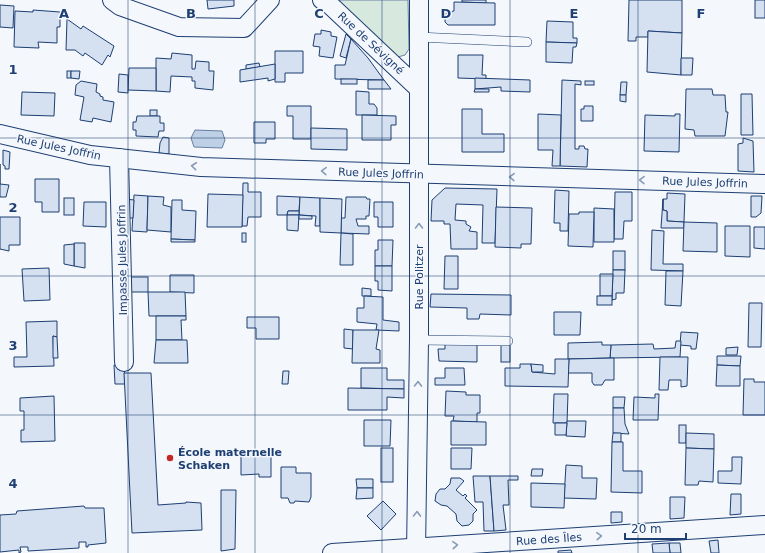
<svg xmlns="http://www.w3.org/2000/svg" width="765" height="553" viewBox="0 0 765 553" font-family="'DejaVu Sans',sans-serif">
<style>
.green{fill:#d7e8df;stroke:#687fa3}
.water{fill:#bed0e5;stroke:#687fa3}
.building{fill:#d5e0f0;stroke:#1d3f73}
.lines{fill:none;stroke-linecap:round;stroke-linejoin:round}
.service-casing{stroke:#1d3f73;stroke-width:10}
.minor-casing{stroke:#1d3f73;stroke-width:20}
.service{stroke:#f4f7fb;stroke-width:9}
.minor{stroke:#f4f7fb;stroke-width:18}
.oneway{stroke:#889bb7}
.grid{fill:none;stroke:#1d3f73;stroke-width:1;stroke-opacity:0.55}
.poi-dot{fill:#c62828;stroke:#f4f7fb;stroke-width:1.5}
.labels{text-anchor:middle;stroke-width:3;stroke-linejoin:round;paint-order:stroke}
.street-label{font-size:11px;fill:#1d3f73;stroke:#f4f7fb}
.poi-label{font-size:11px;font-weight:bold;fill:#1d3f73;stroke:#f4f7fb;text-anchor:start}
.grid-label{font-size:13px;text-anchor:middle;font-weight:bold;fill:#1d3f73;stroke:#f4f7fb;stroke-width:3;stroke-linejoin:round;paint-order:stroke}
</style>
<rect width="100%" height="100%" fill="#f4f7fb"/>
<!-- green -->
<path class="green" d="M326,0H408L409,49L405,55L398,57L391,54Z"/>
<!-- water -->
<path class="water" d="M195,130L222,131L225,140L222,148L194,147L191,138Z"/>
<!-- building -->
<g class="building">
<path d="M207,0H234V6L208,9Z"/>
<path d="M462,0H486V3L462,2Z"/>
<path d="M629,0H682V33L648,31V37H636V41H628Z"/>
<rect x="755" y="0" width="10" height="18"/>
<path d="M454,2L495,3V25H448L445,22V14L449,12L454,11Z"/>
<path d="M0,5L14,6L13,28L0,27Z"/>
<path d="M33,10L60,12V27H57V43L38,42L39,48L14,47L15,11L33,12Z"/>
<path d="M67,19L81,29L83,26L114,46L110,57L108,55L102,65L85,53L83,56L75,50H66Z"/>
<path d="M547,21L573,22V38H577V43L546,42Z"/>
<path d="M321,30L331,32V36L337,37L333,58L319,56L320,47L313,46L315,34H321Z"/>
<path d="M648,31L682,33L681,75L647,72Z"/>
<path d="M346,34L351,39L346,58L340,56Z"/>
<path d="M351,39L368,58L384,80L335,79V65H345Z"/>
<path d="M546,42L577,43L576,47H573L572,63L546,62Z"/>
<path d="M275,51H303V73H285V82H275Z"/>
<path d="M172,53L192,55V69H195L196,61L209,62V71H214L213,90L195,88V81H192V77L171,76L170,92L156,91V58L171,59Z"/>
<path d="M458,55H483L482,75H486V79L458,78Z"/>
<path d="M681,58H693L692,75H681Z"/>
<path d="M259,63L260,67L246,69V65Z"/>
<path d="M275,64V79L268,81V78L240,82V70Z"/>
<path d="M129,68H156V91L128,90Z"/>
<rect x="67" y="71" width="4" height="7"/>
<path d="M71,71H80L79,79L71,78Z"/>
<path d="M119,74L128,75V93L118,92Z"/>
<path d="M475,78L530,80V92L501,91V87L475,89Z"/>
<rect x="341" y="79" width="16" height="5"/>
<path d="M368,80H384L391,89H368Z"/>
<path d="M562,80L581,81V85L575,84V149H579V146H584L585,149H588L587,167L560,166Z"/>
<path d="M81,81L97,84L96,92L100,94V96L103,97V100L114,102L111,122L93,118L92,122L80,120L84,97L75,95L76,85Z"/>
<rect x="585" y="81" width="9" height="4"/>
<path d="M621,82H627L626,95H620Z"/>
<path d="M475,89H489V92H474Z"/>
<path d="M686,89H712L713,95H725L726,112H728L725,136H695L694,130L685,129Z"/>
<path d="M356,91L369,92V104H374L377,108V115H356Z"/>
<path d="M22,92L55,93L54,116L21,115Z"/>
<path d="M741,94H752L753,135H741Z"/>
<path d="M620,95H626V102L620,101Z"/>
<path d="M287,106H311V139H293V116H287Z"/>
<path d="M584,106H593V121H581V109H584Z"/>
<path d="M462,109H482V134H504V152H462Z"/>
<rect x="150" y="110" width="7" height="6"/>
<path d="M538,114L561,115L560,166H552L553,150H538Z"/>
<path d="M675,114H680L679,152L644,151L645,115L675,116Z"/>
<path d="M362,115L396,116V125H391V140H362Z"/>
<path d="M137,116H160V123H164V131H159L158,137L136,136V130H133V122H136Z"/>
<path d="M254,122H275V139H266V143H254Z"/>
<path d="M311,128L347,129V150L311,149Z"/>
<path d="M163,137L169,138V154L159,153L160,143Z"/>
<path d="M743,138L753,141L754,172L738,171V144L743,143Z"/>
<path d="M3,150L10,152L9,169H5V166L3,165Z"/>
<path d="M0,164V184L9,185L6,197H0Z"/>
<path d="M35,179H59V212H42V202H35Z"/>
<path d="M243,183H248V192H261V217H248L247,226H242Z"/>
<path d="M445,188L497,189L495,243H482L483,205L456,204L455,220L466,221V224L471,227L469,231L477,232V249H451L450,224H444V221H431L432,200Z"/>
<path d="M555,190L569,191L568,231H560V223H554Z"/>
<path d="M615,192H632V221H624L623,239H614Z"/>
<path d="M667,193L685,194L684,222L667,221V211L663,210V199H667Z"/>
<path d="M208,194L243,195L242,227H207Z"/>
<path d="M134,195L148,196L147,232L132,231Z"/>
<path d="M148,196L164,197L163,205L171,207V232L147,230Z"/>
<path d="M277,196L300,197L299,211H288L287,215H277Z"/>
<path d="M751,196H762L761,213L756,217H751Z"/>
<path d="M300,197L320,198V226H315L316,216L299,215Z"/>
<path d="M346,197H366L367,199H370L369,216H366V219H356L358,226H369V234L341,233V218H345Z"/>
<rect x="64" y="198" width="10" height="17"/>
<path d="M320,198L342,199L341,233L320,232Z"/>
<path d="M125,199L134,200L133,218H125Z"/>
<path d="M663,199V210L667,211V221L684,222V228H661Z"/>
<path d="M172,200H182V210L196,211L195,240L171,239Z"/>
<path d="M84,202H106V227L83,226Z"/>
<path d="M374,202H393V227H378V217H374Z"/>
<path d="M496,207L532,208L531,244H521V248L495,247Z"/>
<path d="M594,208L614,209V242H594Z"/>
<path d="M288,211H299V215H287Z"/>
<path d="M579,212H594L593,247L568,246L569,214H579Z"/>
<path d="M287,215H299L298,231L287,230Z"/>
<path d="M299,215L312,216V219H299Z"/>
<path d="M0,217H20V245H9V251L0,249Z"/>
<path d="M684,222L717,223V252L683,251Z"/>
<path d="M725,226H750V257L725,256Z"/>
<path d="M754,227H765V249L754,248Z"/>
<path d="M652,230L664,231L663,264H683V271L651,270Z"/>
<rect x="242" y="233" width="4" height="9"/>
<path d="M341,233L353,234V265H340Z"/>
<path d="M171,239L195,240V242H171Z"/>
<path d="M378,240H393L392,266H375V250H378Z"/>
<path d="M74,243H85V268L74,266Z"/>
<path d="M74,244V266L64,264V245Z"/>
<rect x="613" y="251" width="12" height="19"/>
<path d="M445,256H458V289H444Z"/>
<path d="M375,266H392V291L378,290V281H375Z"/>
<path d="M49,268L50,300L24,301L22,269Z"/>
<path d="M613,270H625L624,293H616V299L612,300Z"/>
<path d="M666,271H683L681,306L665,305Z"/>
<path d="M600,274H613L612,296H600Z"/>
<path d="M170,275H194V293L170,292Z"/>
<rect x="127" y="277" width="21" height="15"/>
<path d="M362,288L371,289V296H362Z"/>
<path d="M148,292H185L186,316H149Z"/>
<path d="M431,294L511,295V315L480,314L479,319H467V308L430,307Z"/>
<path d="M364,296L383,297V320L399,322V331L376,330L377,324L357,322V308H364Z"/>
<rect x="597" y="296" width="15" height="9"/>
<path d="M749,303H762L761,347H748Z"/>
<path d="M554,312H581L580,335H554Z"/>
<path d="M156,316H186V320H181L182,340H156Z"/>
<path d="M247,317H279V339H256V328H247Z"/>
<path d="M57,321V337L53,336L54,366L14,367V357H27L26,322Z"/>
<path d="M344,329L353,330V349L344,348Z"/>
<path d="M353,330H379L376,349L380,350V363H352Z"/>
<path d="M681,332L698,333L696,349H691V346L680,345Z"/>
<path d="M53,336L57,337L58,358H53Z"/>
<path d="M156,340H187L188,363H154Z"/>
<path d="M676,341H681L680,357L610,358L611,345L653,344L654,349L675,348Z"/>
<path d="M602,342V345H611L610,358L568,359V343Z"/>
<path d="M445,343L477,344V362L439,361L438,349H445Z"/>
<rect x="501" y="345" width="9" height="17"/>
<path d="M738,347L737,355H726V348Z"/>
<path d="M717,356H741L740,366L717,365Z"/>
<path d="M660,357H688L687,386L681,387V380H669L668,390H659Z"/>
<path d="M614,358V380H605L602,385H594L592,382V373H568L569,359Z"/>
<path d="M555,359H569L568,387L505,386V368H520V364H531L532,372L555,374Z"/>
<path d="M124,364L125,384H115L114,365Z"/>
<path d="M531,364L543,365V372H532Z"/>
<path d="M717,365L740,366V386H716Z"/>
<path d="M361,368H387V380H404V389L361,388Z"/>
<path d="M445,368H464L465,385H435V378H445Z"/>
<path d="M283,371H289L288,384H282Z"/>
<path d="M124,373H151L158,505L186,503V502L201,503L202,530L132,533Z"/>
<path d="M744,379H754V382H765V415H743Z"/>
<path d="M348,388L404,389V398L387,397V410H348Z"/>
<path d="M446,391L466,392V395H480V413H477V422L453,421L454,416H445Z"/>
<path d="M554,394H568L567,423H553Z"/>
<path d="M655,394H659L658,420H633L634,397L655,398Z"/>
<path d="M54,396L55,441L21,442V430H24V411H20V398Z"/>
<path d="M613,397H625L624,408H613Z"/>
<path d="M613,408H624L625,424L629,434L613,433Z"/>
<path d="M364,420H391L390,446H364Z"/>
<path d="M451,421L486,422V445H451Z"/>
<path d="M567,421H586L585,437L566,436Z"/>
<path d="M555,423H567L566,435H555Z"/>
<rect x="679" y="425" width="7" height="18"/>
<path d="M613,433H621V442H612Z"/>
<path d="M686,433L714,434V449L686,448Z"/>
<path d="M612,442H623V471H642V493L611,492Z"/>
<rect x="381" y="448" width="12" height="34"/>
<path d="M451,448H472L471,469H451Z"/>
<path d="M686,448L714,449L713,482L699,481L698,485H685Z"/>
<path d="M241,451H271V477H259V474L241,475Z"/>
<path d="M732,457H742L741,484L718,483V471H732Z"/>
<path d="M566,465L582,466V478H597L596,499L564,498Z"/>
<path d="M281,467H296V473H311V497L309,502L295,501L294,503H290L288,498H281Z"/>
<path d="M532,469H543L542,476H531Z"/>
<path d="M473,476H490L494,531H484L483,502H475Z"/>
<path d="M490,476H518V480H508L509,505H503L506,530L494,531Z"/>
<path d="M451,478H460L464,481L456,490L463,496L465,494L467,496L465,498L477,510L473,514V521L469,525L462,526L457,521L456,514L447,506L441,505L435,501L436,494L440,489H445L450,484Z"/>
<path d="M356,479H373V488H357Z"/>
<path d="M531,483L565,484L564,508L531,507Z"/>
<path d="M357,488H373V498L356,499Z"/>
<path d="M221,490H236L235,549L221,551Z"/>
<path d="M731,494H741V514L730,515Z"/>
<path d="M670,497H685L684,518L670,519Z"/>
<path d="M383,501L396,514L381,530L367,516Z"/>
<path d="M84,506L85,508H104L106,543L88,545V547H86V542H79V548L28,551V547H20L21,552L19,553V550L0,552V515L16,514L17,511Z"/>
<path d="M611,512H622V522L611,523Z"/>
<path d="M718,540L719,553H711L709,541Z"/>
<path d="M669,543H680L681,553H670Z"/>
<path d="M669,543L670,553H653L652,544Z"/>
<path d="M571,550L572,553H558V551Z"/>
</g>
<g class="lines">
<defs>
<g id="service">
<path d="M418,37L527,42"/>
<path d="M419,340L508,341"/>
</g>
<g id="minor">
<path d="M112,0L120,6L179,27L244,28L270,0"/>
<path d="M322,0L329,4L418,88"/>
<path d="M0,134L90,155L201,167L765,184"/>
<path d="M119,158L124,362"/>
<path d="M332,553L765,525"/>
<path d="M416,553L419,340V0"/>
</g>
</defs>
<!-- service casing -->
<use href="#service" class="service-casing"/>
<!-- minor casing -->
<use href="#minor" class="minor-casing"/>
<!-- service -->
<use href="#service" class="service"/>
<!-- minor -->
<use href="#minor" class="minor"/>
</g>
<!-- one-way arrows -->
<defs><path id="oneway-chevron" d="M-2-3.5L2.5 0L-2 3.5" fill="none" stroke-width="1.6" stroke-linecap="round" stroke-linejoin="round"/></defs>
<g class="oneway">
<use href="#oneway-chevron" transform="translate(194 166) rotate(-174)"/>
<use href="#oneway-chevron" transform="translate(324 171) rotate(-178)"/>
<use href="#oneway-chevron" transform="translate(512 177) rotate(-178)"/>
<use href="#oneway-chevron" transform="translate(642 180) rotate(-178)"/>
<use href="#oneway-chevron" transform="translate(419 226) rotate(-90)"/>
<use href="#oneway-chevron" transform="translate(418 384) rotate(-89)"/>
<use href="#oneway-chevron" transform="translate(417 514) rotate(-89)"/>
<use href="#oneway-chevron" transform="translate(599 536) rotate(-4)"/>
<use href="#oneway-chevron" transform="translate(455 545) rotate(-4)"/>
</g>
<!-- grid -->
<path class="grid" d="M128,0V553M255,0V553M382,0V553M510,0V553M638,0V553M0,138H765M0,276H765M0,415H765"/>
<!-- markers -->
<circle class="poi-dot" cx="170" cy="458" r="4"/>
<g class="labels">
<!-- street labels -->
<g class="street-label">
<text transform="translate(371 43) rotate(43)" y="4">Rue de Sévigné</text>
<text transform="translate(59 147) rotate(12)" y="4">Rue Jules Joffrin</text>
<text transform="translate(381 173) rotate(2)" y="4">Rue Jules Joffrin</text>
<text transform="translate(705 182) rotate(2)" y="4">Rue Jules Joffrin</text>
<text transform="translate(122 260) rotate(-91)" y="4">Impasse Jules Joffrin</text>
<text transform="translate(419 277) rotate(-90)" y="4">Rue Politzer</text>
<text transform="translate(549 539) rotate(-4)" y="4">Rue des Îles</text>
</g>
<!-- poi labels -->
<g class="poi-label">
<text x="178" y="456">École maternelle<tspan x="178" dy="13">Schaken</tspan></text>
</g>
</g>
<g class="grid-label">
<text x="64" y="18">A</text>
<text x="191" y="18">B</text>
<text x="319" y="18">C</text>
<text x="446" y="18">D</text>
<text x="574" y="18">E</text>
<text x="701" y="18">F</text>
<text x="13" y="74">1</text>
<text x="13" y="212">2</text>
<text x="13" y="350">3</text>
<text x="13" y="488">4</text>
</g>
<!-- scale -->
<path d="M625 533v6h61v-6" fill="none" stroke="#1d3f73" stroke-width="2"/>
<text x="631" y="533" font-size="12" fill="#1d3f73" stroke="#f4f7fb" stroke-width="3" paint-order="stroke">20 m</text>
</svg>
